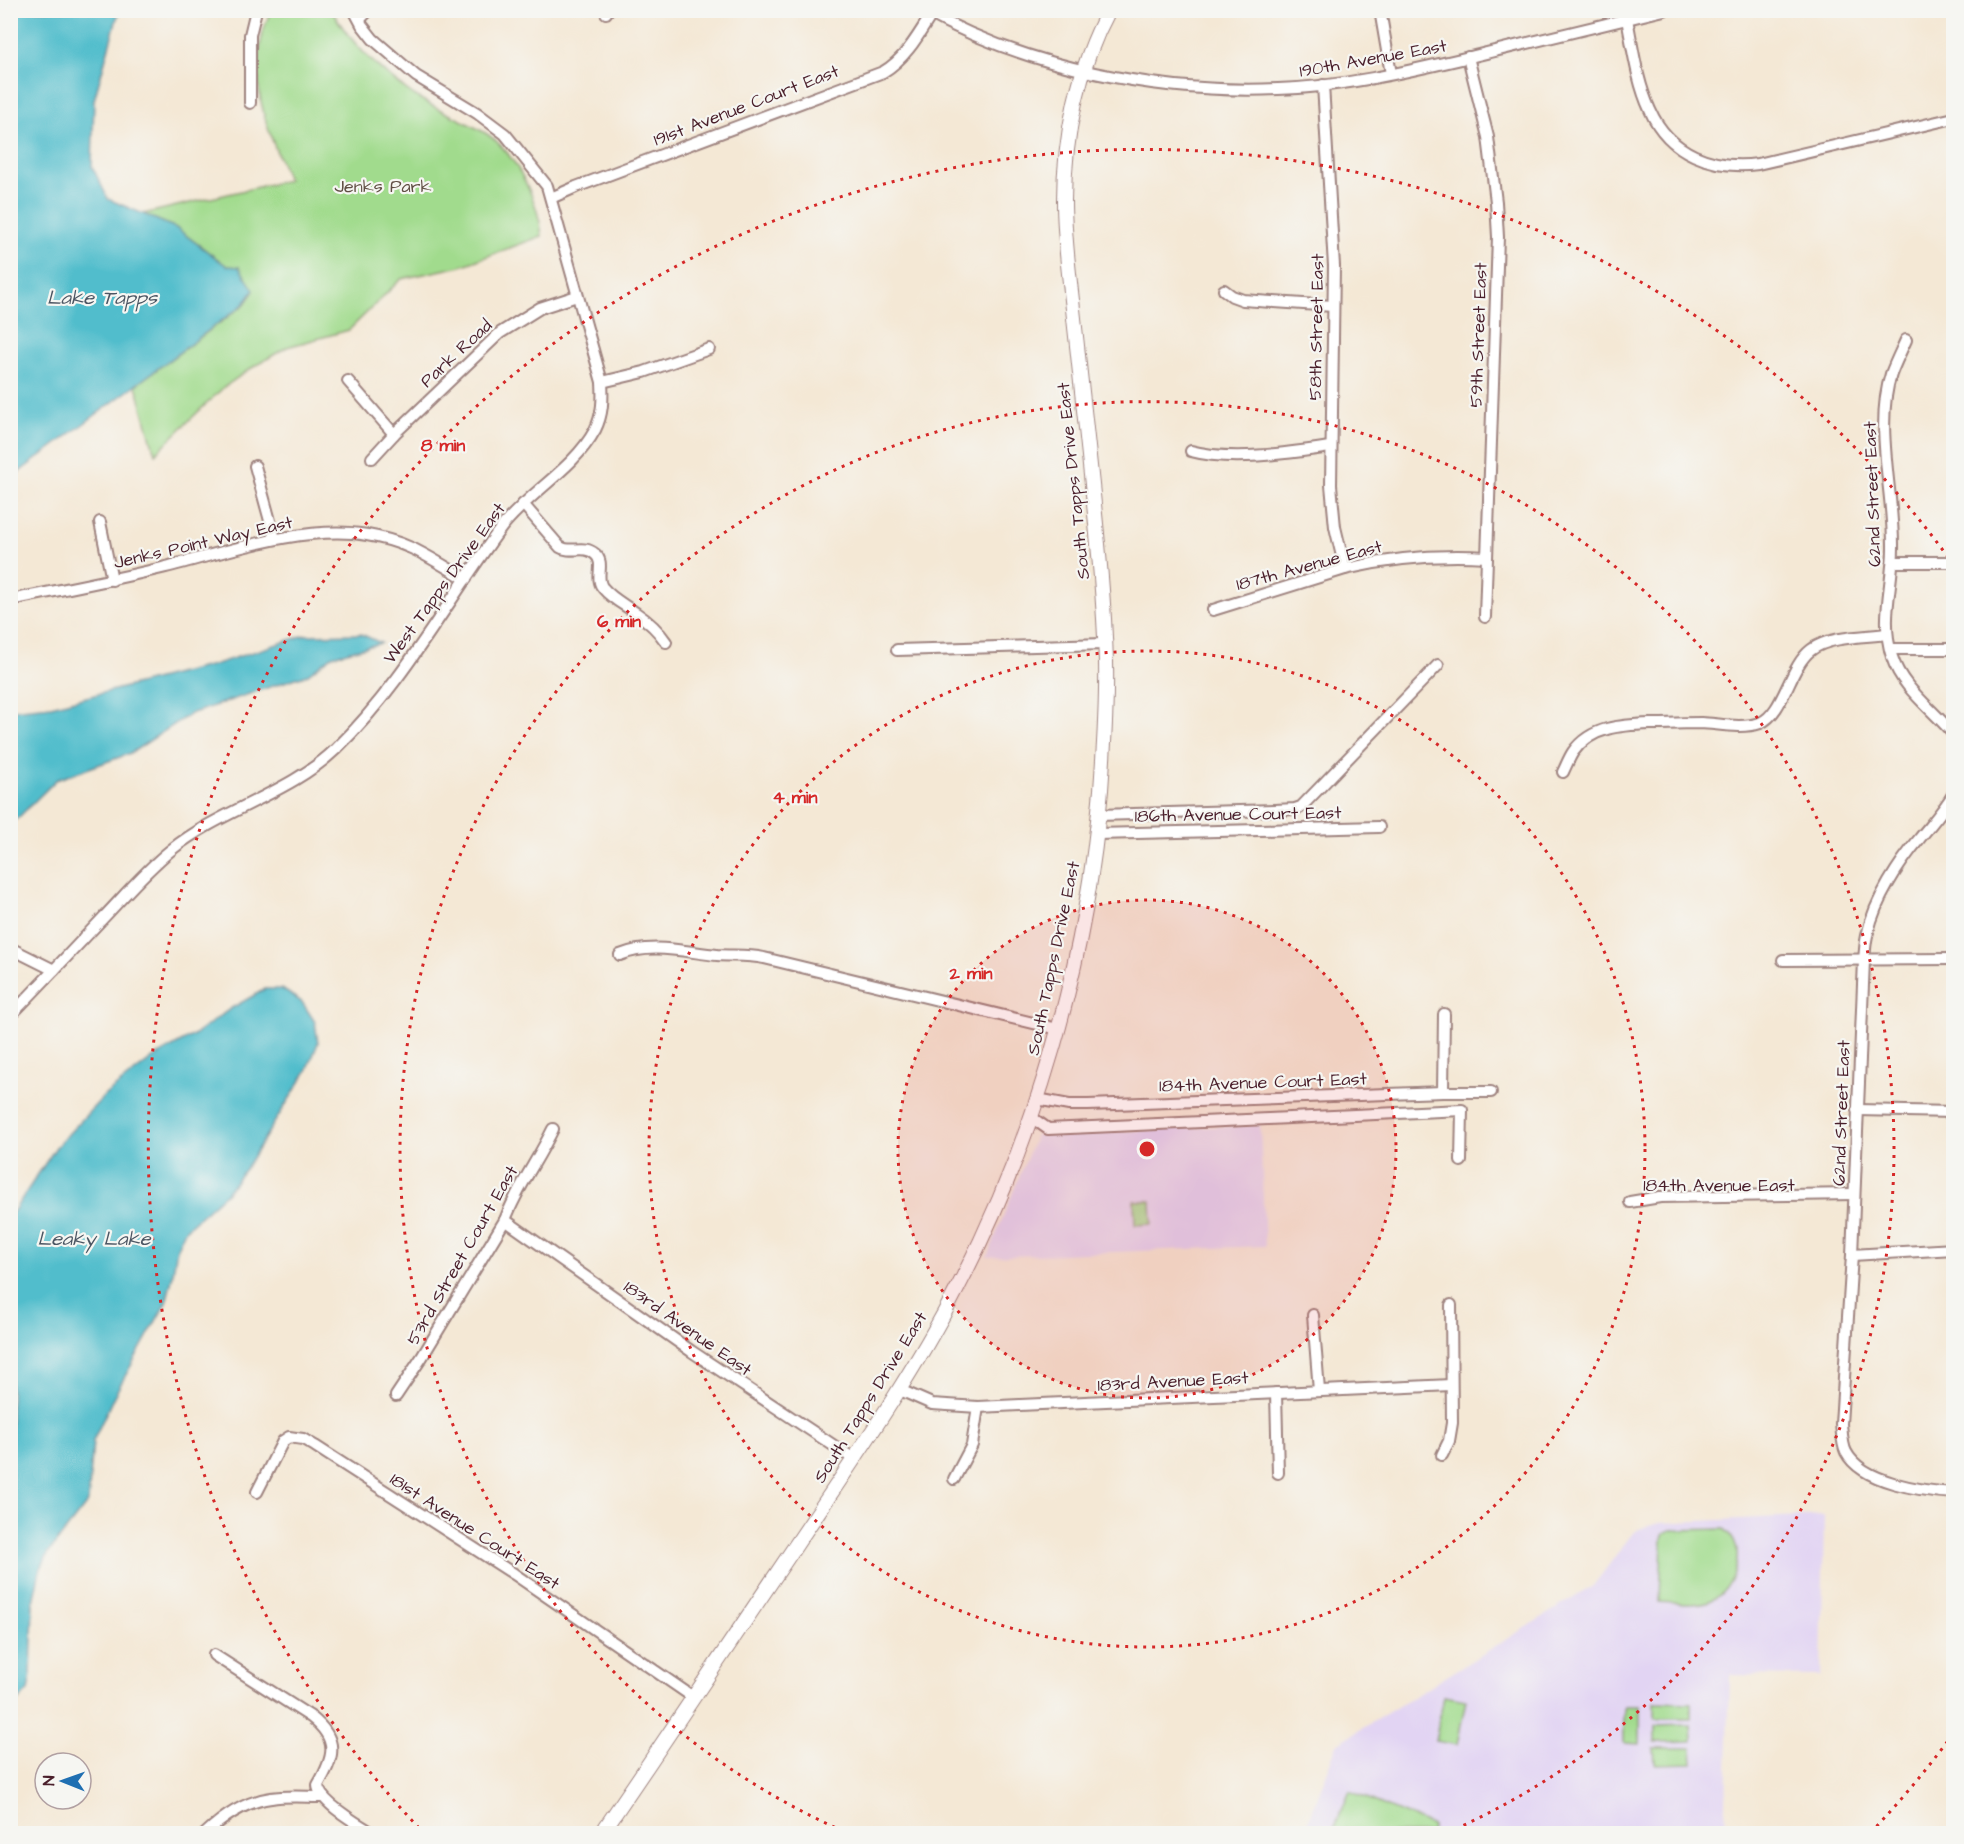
<svg xmlns="http://www.w3.org/2000/svg" width="1964" height="1844" viewBox="0 0 1964 1844" font-family="'Architects Daughter',sans-serif">
<style>
.built{fill:#e2d4f3}
.green{fill:#a1db8d;stroke:#767d5c;stroke-width:1.5}
.water{fill:#51bdcc;stroke:#4e6e7c;stroke-width:1.5}
.lines{fill:none;stroke-linecap:round;stroke-linejoin:round}
.minor-casing{stroke:#9f8480;stroke-width:14}
.tertiary-casing{stroke:#9f8480;stroke-width:16}
.minor{stroke:#fff;stroke-width:10}
.tertiary{stroke:#fff;stroke-width:14}
.ring{fill:none;stroke:#d62828;stroke-width:3;stroke-dasharray:3 6}
.labels{text-anchor:middle;stroke-width:4.5;stroke-linejoin:round;paint-order:stroke}
.street-label{font-size:18px;fill:#4a1f2b;stroke:#f6f6f2}
.park-label{font-size:18px;fill:#604e44;stroke:#f6f6f2}
.water-label{font-size:20px;font-style:italic;fill:#4c5663;stroke:#f6f6f2}
.centre{fill:#d62828;stroke:#f6f6f2;stroke-width:3}
.ring-label{font-size:18px;text-anchor:middle;font-weight:bold;fill:#d62828;stroke:#f6f6f2;stroke-width:4.5;stroke-linejoin:round;paint-order:stroke}
</style>
<rect width="100%" height="100%" fill="#f6f6f2"/>
<filter id="ink" filterUnits="userSpaceOnUse"><feTurbulence type="fractalNoise" baseFrequency=".0167" numOctaves="2"/><feDisplacementMap in="SourceGraphic" scale="12" xChannelSelector="R" yChannelSelector="G"/><feConvolveMatrix kernelMatrix="1 2 1 2 8 2 1 2 1" color-interpolation-filters="sRGB"/></filter>
<filter id="wash" filterUnits="userSpaceOnUse"><feTurbulence type="fractalNoise" baseFrequency=".008" numOctaves="4" result="noise"/><feDisplacementMap in="SourceGraphic" scale="24" xChannelSelector="R" yChannelSelector="G"/><feGaussianBlur stdDeviation="1.35" result="paint"/><feColorMatrix in="noise" values="0 0 0 0 0 0 0 0 0 0 0 0 0 0 0 0 0 1.4 0 .05"/><feComposite in="paint" operator="in"/></filter>
<g filter="url(#wash)">
<rect width="100%" height="100%" fill="#f4e8d5"/>
<!-- built -->
<g class="built">
<path d="M1260,1125L1265,1246L987,1257L1036,1135Z"/>
<path d="M1824,1515L1821,1676L1730,1675L1725,1833L1304,1834L1337,1744L1593,1586L1632,1534L1639,1529L1659,1523Z"/>
</g>
<!-- green -->
<g class="green">
<path d="M271,11H332C352,45 382,73 414,95C437,110 464,120 487,134C516,153 539,203 542,236L461,266L401,279L349,330L287,347L250,369L223,388L204,406L155,454L136,385L244,305L254,291L239,267L227,266L176,228L143,214L288,180C279,157 268,133 263,110C255,80 257,38 271,11Z"/>
<path d="M1134,1201H1151L1152,1224L1135,1225Z"/>
<path d="M1724,1529C1749,1545 1735,1589 1712,1600C1696,1607 1676,1603 1660,1602L1662,1538L1664,1533L1671,1530Z"/>
<path d="M1444,1696L1466,1700L1457,1745L1435,1741Z"/>
<path d="M1655,1702L1691,1703V1719H1655Z"/>
<path d="M1624,1706H1640V1744L1624,1743Z"/>
<path d="M1691,1725L1692,1741L1655,1742V1726Z"/>
<path d="M1654,1748H1692L1693,1763L1655,1764Z"/>
<path d="M1350,1791L1433,1826L1430,1833H1332Z"/>
</g>
<!-- water -->
<g class="water">
<path d="M11,10L121,11L117,18L94,100L92,166L108,199L176,228L227,266L239,267L254,290L244,304L11,478Z"/>
<path d="M361,634L381,643L332,656L308,674L190,714L131,753L56,780L18,818L11,822V710L51,706L213,665L305,635Z"/>
<path d="M265,989H282L302,1002L315,1022L318,1043L307,1071L245,1169L226,1193L185,1230L177,1248L172,1279L166,1303L114,1396L93,1441L88,1502L49,1552L40,1570L33,1602L31,1675L28,1691L14,1705H11V1215L56,1147L105,1095L153,1058L197,1033L230,1009Z"/>
</g>
</g>
<g filter="url(#ink)">
<g class="lines">
<defs>
<g id="minor">
<path d="M923,10C1027,68 1160,94 1278,89C1344,87 1410,71 1474,56C1537,41 1600,26 1664,10"/>
<path d="M1380,10L1391,74"/>
<path d="M606,13L608,10"/>
<path d="M360,19L369,10"/>
<path d="M1627,19C1633,49 1637,82 1650,110C1669,154 1714,170 1758,164L1954,118"/>
<path d="M1468,57L1488,137L1496,202L1498,237L1485,617"/>
<path d="M1323,85L1334,266L1331,485L1335,527L1345,569"/>
<path d="M250,103V35L256,10"/>
<path d="M551,198L576,187L883,72C905,59 918,36 931,15"/>
<path d="M1224,290L1232,296L1243,300L1333,306"/>
<path d="M1906,340C1901,351 1895,363 1891,374C1874,427 1894,493 1893,548C1893,584 1880,620 1892,657C1902,689 1933,709 1954,735"/>
<path d="M348,381L394,434"/>
<path d="M602,382L644,372L709,349"/>
<path d="M1191,451C1231,462 1289,453 1330,447"/>
<path d="M372,458L394,434L500,333L540,308L577,296"/>
<path d="M255,466L275,539"/>
<path d="M523,504L560,547C571,554 584,544 595,554C606,563 594,578 603,588C612,599 625,605 636,613C648,621 658,630 666,642"/>
<path d="M100,522L112,580"/>
<path d="M1893,562H1954"/>
<path d="M10,600C61,590 112,580 162,568C223,553 305,524 367,535C410,542 430,558 466,579"/>
<path d="M1213,610L1345,569C1392,558 1438,554 1487,557"/>
<path d="M1890,649H1954"/>
<path d="M897,650L1105,644"/>
<path d="M1563,772C1566,766 1569,758 1573,752C1591,726 1623,725 1651,724C1668,724 1685,723 1701,723C1720,724 1742,729 1760,723C1784,713 1789,667 1811,650C1829,636 1865,637 1887,634"/>
<path d="M1954,793C1944,810 1932,823 1920,838C1899,863 1875,900 1868,932C1865,941 1865,951 1864,960L1852,1255L1841,1424C1842,1433 1842,1444 1846,1452C1862,1483 1923,1491 1954,1493"/>
<path d="M1098,815L1275,810L1295,809L1301,807L1438,665"/>
<path d="M1097,834L1379,827"/>
<path d="M10,948L54,970"/>
<path d="M620,955C651,942 685,952 717,955C733,956 749,955 764,958L1058,1029"/>
<path d="M1783,960L1954,959"/>
<path d="M10,1016C42,983 73,950 104,917C125,895 146,870 171,850C222,809 289,794 336,749C402,685 447,601 501,528C528,493 574,469 595,430C603,414 603,399 602,382L547,186L505,134L477,113L416,76L373,39L362,25L354,10"/>
<path d="M1443,1092L1444,1014"/>
<path d="M1037,1099L1069,1105H1088L1443,1092H1491"/>
<path d="M1857,1110L1954,1112"/>
<path d="M1031,1117L1048,1129L1462,1110L1461,1161"/>
<path d="M1630,1202L1660,1197L1854,1194"/>
<path d="M505,1220L691,1351L854,1459"/>
<path d="M1852,1255L1954,1249"/>
<path d="M1313,1315L1319,1391"/>
<path d="M900,1390L932,1404L978,1407L1451,1385"/>
<path d="M1276,1393L1278,1473"/>
<path d="M396,1396L422,1357L505,1220C517,1188 538,1160 553,1129"/>
<path d="M1442,1455L1449,1441L1452,1423L1451,1305"/>
<path d="M954,1479L972,1445L978,1407"/>
<path d="M257,1492L283,1441L289,1437L303,1439L315,1446L514,1574L693,1697"/>
<path d="M214,1655L311,1717C340,1740 334,1757 318,1785C318,1802 360,1825 374,1834"/>
<path d="M205,1834C223,1817 247,1801 271,1798C288,1795 306,1797 323,1797"/>
</g>
<path id="tertiary" d="M601,1834C666,1739 730,1643 794,1548C851,1463 910,1380 957,1289C1037,1135 1086,963 1101,790C1104,748 1107,705 1106,662C1104,593 1096,524 1089,456C1084,407 1078,358 1073,309C1069,273 1064,237 1064,201C1064,137 1078,67 1109,10"/>
</defs>
<!-- minor casing -->
<use href="#minor" class="minor-casing"/>
<!-- tertiary casing -->
<use href="#tertiary" class="tertiary-casing"/>
<!-- minor -->
<use href="#minor" class="minor"/>
<!-- tertiary -->
<use href="#tertiary" class="tertiary"/>
</g>
</g>
<!-- distance rings -->
<circle cx="1147" cy="1149" r="249" fill="#d62828" fill-opacity=".12"/>
<g class="ring">
<circle cx="1147" cy="1149" r="249"/>
<circle cx="1147" cy="1149" r="498"/>
<path d="M843 1831A747 747 0 1 1 1451 1831"/>
<path d="M1953 1734A996 996 0 0 1 1875 1828M419 1828A996 996 0 1 1 1953 564"/>
</g>
<g class="labels">
<!-- street labels -->
<g class="street-label">
<text transform="translate(1373 58) rotate(-10)" y="6">190th Avenue East</text>
<text transform="translate(746 105) rotate(-21)" y="6">191st Avenue Court East</text>
<text transform="translate(1316 327) rotate(-89)" y="6">58th Street East</text>
<text transform="translate(1478 335) rotate(-88)" y="6">59th Street East</text>
<text transform="translate(456 353) rotate(-43)" y="6">Park Road</text>
<text transform="translate(1073 481) rotate(-96)" y="6">South Tapps Drive East</text>
<text transform="translate(1872 494) rotate(-92)" y="6">62nd Street East</text>
<text transform="translate(203 542) rotate(-13)" y="6">Jenks Point Way East</text>
<text transform="translate(1309 565) rotate(-15)" y="6">187th Avenue East</text>
<text transform="translate(444 583) rotate(-54)" y="6">West Tapps Drive East</text>
<text transform="translate(1238 814) rotate(-1)" y="6">186th Avenue Court East</text>
<text transform="translate(1053 958) rotate(-78)" y="6">South Tapps Drive East</text>
<text transform="translate(1263 1082) rotate(-2)" y="6">184th Avenue Court East</text>
<text transform="translate(1841 1113) rotate(-88)" y="6">62nd Street East</text>
<text x="1719" y="1191">184th Avenue East</text>
<text transform="translate(462 1255) rotate(-60)" y="6">53rd Street Court East</text>
<text transform="translate(688 1328) rotate(35)" y="6">183rd Avenue East</text>
<text transform="translate(1173 1381) rotate(-3)" y="6">183rd Avenue East</text>
<text transform="translate(870 1397) rotate(-58)" y="6">South Tapps Drive East</text>
<text transform="translate(475 1531) rotate(33)" y="6">181st Avenue Court East</text>
</g>
<!-- park labels -->
<g class="park-label">
<text x="383" y="192">Jenks Park</text>
</g>
<!-- water labels -->
<g class="water-label">
<text x="102" y="304">Lake Tapps</text>
<text x="94" y="1245">Leaky Lake</text>
</g>
</g>
<circle cx="1147" cy="1149" r="9" class="centre"/>
<g class="ring-label">
<text x="443" y="451">8 min</text>
<text x="619" y="627">6 min</text>
<text x="795" y="803">4 min</text>
<text x="971" y="979">2 min</text>
</g>
<!-- margin -->
<rect width="1964" height="1844" fill="none" stroke="#f6f6f2" stroke-width="36"/>
<!-- north arrow -->
<g transform="translate(63 1781) rotate(271)"><circle r="28" fill="#f6f6f2" stroke="#b1a0a2" stroke-width="1.5"/>
<path d="M0-4.5L10 22L0 15L-10 22Z" fill="#1f6fb2"/>
<text y="-9" font-size="16" font-weight="bold" text-anchor="middle" fill="#4a1f2b">N</text>
</g>
</svg>
